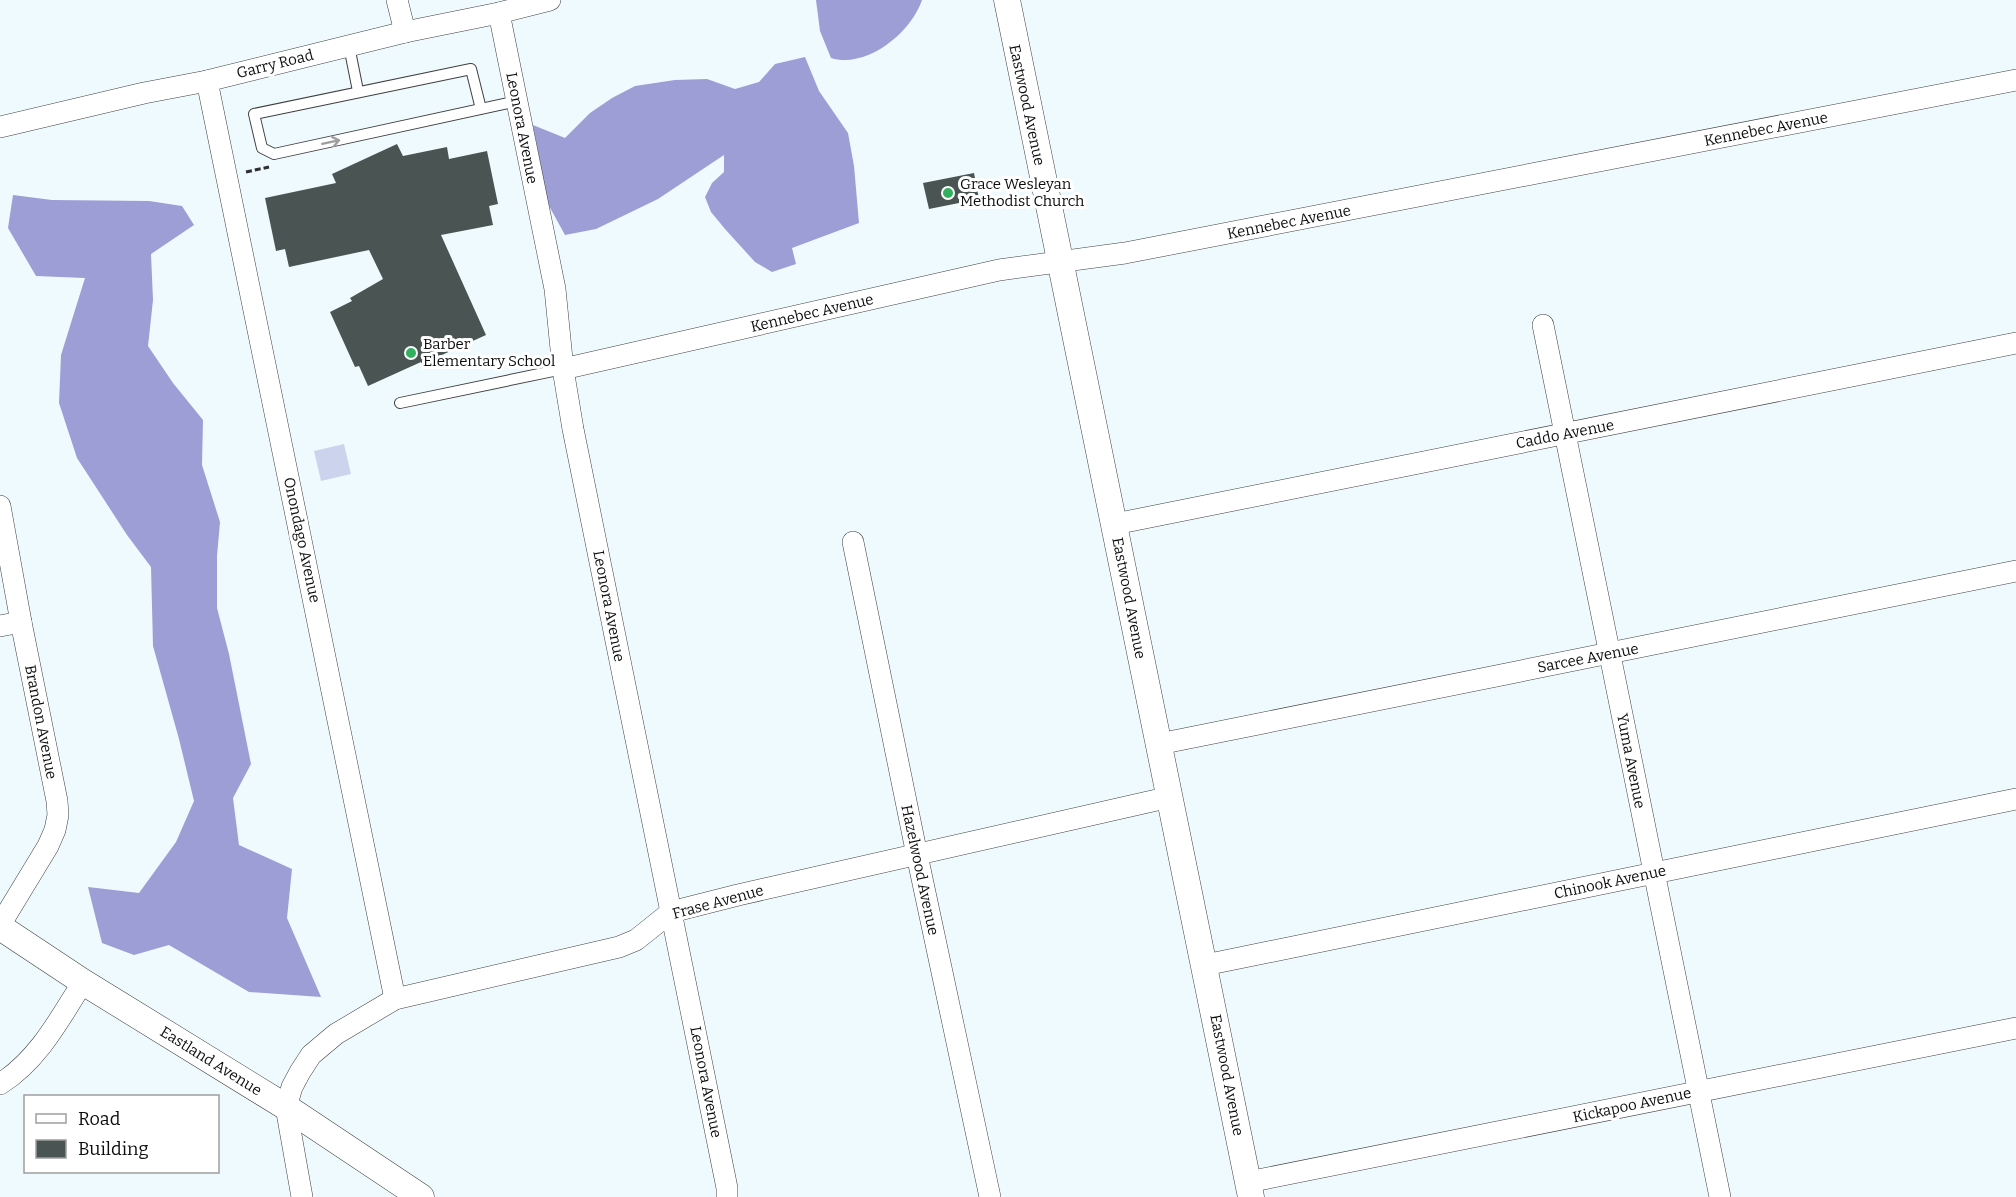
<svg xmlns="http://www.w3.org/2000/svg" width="2016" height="1197" viewBox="0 0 2016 1197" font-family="Bitter,serif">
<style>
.forest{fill:#9c9ed5}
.pitch{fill:#ccd4ed}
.building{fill:#4a5553}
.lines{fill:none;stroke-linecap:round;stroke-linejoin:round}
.service-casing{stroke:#404040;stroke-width:12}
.minor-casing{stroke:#404040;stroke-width:22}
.tertiary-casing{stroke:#404040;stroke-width:27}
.path{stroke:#2f2f2f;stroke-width:3;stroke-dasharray:6 3;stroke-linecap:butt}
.service{stroke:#fff;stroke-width:10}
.minor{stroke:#fff;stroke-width:21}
.tertiary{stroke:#fff;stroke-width:26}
.oneway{stroke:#9e9e9e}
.poi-dot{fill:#31b15f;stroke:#fff;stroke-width:2}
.labels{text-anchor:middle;stroke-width:6;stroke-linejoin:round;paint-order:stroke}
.street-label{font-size:15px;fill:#0d0d0d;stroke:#fff}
.poi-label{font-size:15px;fill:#0d0d0d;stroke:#fff;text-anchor:start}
</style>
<rect width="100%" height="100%" fill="#effafe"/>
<!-- forest -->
<g class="forest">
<path d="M816,0H922C911,33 866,69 831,58L820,31Z"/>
<path d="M805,57L819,91L848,133L854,166L859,223L792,248L796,264L772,272L755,262L725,229L711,212L705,197L712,183L724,172V155L658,199L596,229L565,235L548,204L533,125L565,138L590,113L612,98L635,86L675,80L707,79L735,89L759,82L775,64Z"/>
<path d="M13,195L52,200L149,201L182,206L194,225L151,254L153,300L148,346L173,383L203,420L202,465L220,522L217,556V608L229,654L251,764L233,798L239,845L292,869L287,918L321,997L249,992L169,945L134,955L102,943L88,887L139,893L176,842L194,801L179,739L153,646L151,567L127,535L77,458L59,403L61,355L85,278L36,276L8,228Z"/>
</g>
<!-- pitch -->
<path class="pitch" d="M344,444L351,474L321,481L314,451Z"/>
<!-- building -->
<g class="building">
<path d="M397,144L403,156L447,147L449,159L487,151L498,204L489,206L493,225L441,235L486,335L422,364L421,362L368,386L359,366L355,367L330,312L352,301L350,298L383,279L369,250L289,267L285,249L276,251L265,198L336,183L332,174Z"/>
<path d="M974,173L979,199L929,209L923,183Z"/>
</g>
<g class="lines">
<defs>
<g id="service">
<path d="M349,46L358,91"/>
<path d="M481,109L471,69L254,114L262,148L274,154L517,101"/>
<path d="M400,403L563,369"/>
</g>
<g id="minor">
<path d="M397,0L405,32"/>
<path d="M499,13L555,289L563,369L573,429L727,1188V1197"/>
<path d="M207,81L395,999"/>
<path d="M0,127L144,93L207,81L405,32L499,13L550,0"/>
<path d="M1543,325L1720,1197"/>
<path d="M563,369L999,270L1125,253L2016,80"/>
<path d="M0,506L21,622L57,801L58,815L55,830L48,846L0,925"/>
<path d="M1115,524L2016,343"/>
<path d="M853,542L917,855L990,1197"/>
<path d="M0,626L21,622"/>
<path d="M1159,744L2016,571"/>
<path d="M1205,965L2016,799"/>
<path d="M0,1084C38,1060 59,1020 83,982"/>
<path d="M1248,1182L2016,1028"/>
<path d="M302,1197L286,1107L292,1087L300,1072L311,1055L336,1034L395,999L619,947L636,940L671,912L738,895L1170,797"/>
</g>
<g id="tertiary">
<path d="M1007,0L1251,1197"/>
<path d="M0,927L83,982L286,1107L421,1197"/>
</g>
</defs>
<!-- service casing -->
<use href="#service" class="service-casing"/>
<!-- minor casing -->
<use href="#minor" class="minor-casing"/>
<!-- tertiary casing -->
<use href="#tertiary" class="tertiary-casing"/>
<!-- path -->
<path class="path" d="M246,172L269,167"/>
<!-- service -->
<use href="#service" class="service"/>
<!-- minor -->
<use href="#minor" class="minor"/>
<!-- tertiary -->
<use href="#tertiary" class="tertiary"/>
</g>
<!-- one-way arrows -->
<defs><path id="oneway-shaft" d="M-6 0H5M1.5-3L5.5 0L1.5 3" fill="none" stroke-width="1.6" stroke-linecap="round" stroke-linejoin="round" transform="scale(1.5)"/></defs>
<use class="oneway" href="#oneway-shaft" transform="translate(331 142) rotate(-12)"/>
<!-- markers -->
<g class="poi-dot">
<circle cx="948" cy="193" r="6"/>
<circle cx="411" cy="353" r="6"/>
</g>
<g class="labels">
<!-- street labels -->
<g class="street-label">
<text transform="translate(275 64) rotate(-14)" y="5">Garry Road</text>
<text transform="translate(1027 105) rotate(78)" y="5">Eastwood Avenue</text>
<text transform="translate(522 128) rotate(79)" y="5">Leonora Avenue</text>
<text transform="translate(1766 129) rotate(-11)" y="5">Kennebec Avenue</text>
<text transform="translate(1289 222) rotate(-11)" y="5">Kennebec Avenue</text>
<text transform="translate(812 313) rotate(-13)" y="5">Kennebec Avenue</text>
<text transform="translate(1565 434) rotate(-11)" y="5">Caddo Avenue</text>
<text transform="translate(302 540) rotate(78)" y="5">Onondago Avenue</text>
<text transform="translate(1129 598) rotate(79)" y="5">Eastwood Avenue</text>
<text transform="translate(609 606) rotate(79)" y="5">Leonora Avenue</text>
<text transform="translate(1588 658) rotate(-11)" y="5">Sarcee Avenue</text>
<text transform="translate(41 722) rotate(79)" y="5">Brandon Avenue</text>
<text transform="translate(1631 761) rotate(79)" y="5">Yuma Avenue</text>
<text transform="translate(920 870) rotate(78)" y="5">Hazelwood Avenue</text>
<text transform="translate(1610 882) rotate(-12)" y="5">Chinook Avenue</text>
<text transform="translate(718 902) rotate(-15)" y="5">Frase Avenue</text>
<text transform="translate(211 1061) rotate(32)" y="5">Eastland Avenue</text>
<text transform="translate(1227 1075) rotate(79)" y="5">Eastwood Avenue</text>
<text transform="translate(706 1082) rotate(79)" y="5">Leonora Avenue</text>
<text transform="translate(1632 1105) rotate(-12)" y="5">Kickapoo Avenue</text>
</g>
<!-- poi labels -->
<g class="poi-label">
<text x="960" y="189">Grace Wesleyan<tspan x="960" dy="17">Methodist Church</tspan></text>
<text x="423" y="349">Barber<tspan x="423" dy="17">Elementary School</tspan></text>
</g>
</g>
<!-- legend -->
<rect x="24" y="1095" width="195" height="78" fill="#ffffff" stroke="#9e9e9e" stroke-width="1.5"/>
<rect x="36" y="1114" width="30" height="9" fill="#ffffff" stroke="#9e9e9e" stroke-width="1.5"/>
<text x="78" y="1125" font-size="18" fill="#0d0d0d">Road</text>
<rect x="36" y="1140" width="30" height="18" fill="#4a5553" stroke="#9e9e9e" stroke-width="1.5"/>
<text x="78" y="1155" font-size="18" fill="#0d0d0d">Building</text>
</svg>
